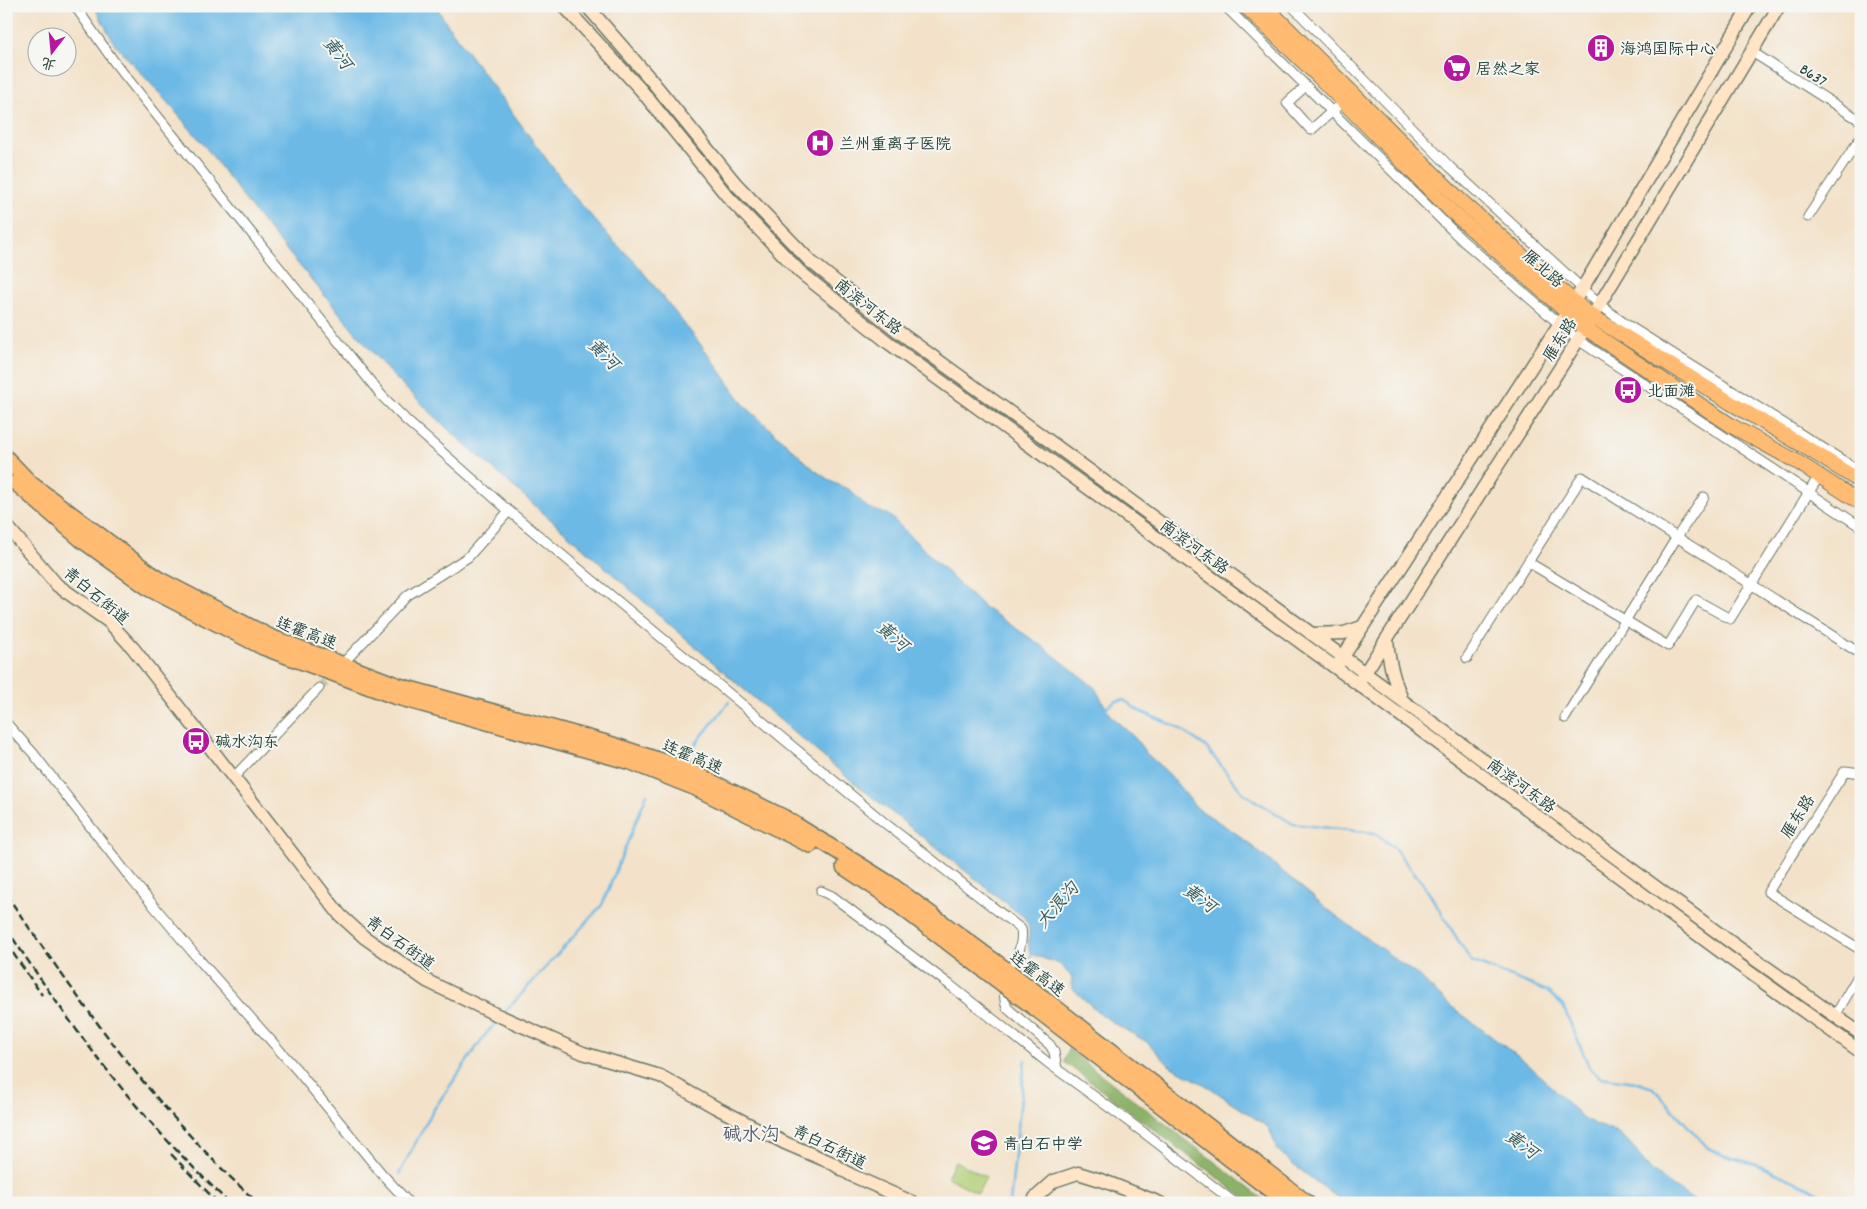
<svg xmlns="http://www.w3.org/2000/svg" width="1867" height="1209" viewBox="0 0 1867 1209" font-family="Dekko,'LXGW WenKai TC',sans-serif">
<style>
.green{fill:#afcf76;stroke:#678655}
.forest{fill:#8bb267;stroke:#55784e}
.water{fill:#6cb9e6;stroke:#467b8d}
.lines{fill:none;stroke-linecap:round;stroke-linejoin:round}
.stream{stroke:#6cb9e6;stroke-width:2.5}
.street-tunnel{stroke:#c9c1ab;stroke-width:9;stroke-dasharray:9 4.5;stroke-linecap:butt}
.street-casing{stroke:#697768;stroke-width:11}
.secondary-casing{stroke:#697768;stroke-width:15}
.primary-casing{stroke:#697768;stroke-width:16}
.highway-casing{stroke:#697768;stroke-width:18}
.street{stroke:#fff;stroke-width:9}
.secondary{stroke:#ffe4c6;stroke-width:12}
.primary{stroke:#ffbb71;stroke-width:14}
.highway{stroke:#ffbb71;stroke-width:15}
.rail{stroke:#1f3d34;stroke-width:2.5;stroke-dasharray:8 4;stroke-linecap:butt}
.highway-bridge-casing{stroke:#697768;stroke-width:18;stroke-linecap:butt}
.highway-bridge{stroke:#ffbb71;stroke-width:15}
.labels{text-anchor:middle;stroke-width:4;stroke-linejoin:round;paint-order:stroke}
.poi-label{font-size:16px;fill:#1f3d34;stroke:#f6f6f2;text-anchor:start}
.street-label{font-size:16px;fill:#1f3d34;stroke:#f6f6f2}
.water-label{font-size:18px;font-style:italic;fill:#325c60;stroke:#f6f6f2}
.quarter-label{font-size:19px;fill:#585c68;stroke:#f6f6f2}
</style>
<rect width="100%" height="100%" fill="#f6f6f2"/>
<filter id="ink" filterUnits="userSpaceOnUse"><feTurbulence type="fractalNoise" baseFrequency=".02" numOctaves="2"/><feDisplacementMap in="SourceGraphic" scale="10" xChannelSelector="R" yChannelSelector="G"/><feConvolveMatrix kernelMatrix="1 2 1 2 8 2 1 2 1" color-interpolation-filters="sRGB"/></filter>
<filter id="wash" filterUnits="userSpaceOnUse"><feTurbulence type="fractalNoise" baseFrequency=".0096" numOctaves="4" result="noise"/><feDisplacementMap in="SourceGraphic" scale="20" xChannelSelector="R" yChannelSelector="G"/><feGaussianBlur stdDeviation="1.12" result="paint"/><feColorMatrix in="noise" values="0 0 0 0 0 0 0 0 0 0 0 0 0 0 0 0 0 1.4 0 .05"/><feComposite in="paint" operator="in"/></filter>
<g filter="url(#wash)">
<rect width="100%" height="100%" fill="#f3e2c9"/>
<!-- green -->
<path class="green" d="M955,1161L986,1177L978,1193L947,1177Z"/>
<!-- forest -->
<path class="forest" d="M1068,1049L1268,1203H1251L1064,1062Z"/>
<!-- water -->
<path class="water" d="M94,6H436L447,24L572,194L613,241L635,262L709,355L744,405L816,471L832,482L850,490L868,508L889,515L965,590L984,607L1042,646L1084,679L1095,688L1110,715L1135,738L1146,753L1169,774L1197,808L1237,834L1334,914L1417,975L1452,1007L1528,1064L1582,1117C1595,1126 1611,1128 1623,1137C1634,1145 1639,1158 1648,1167C1660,1178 1684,1194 1698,1203H1345L1292,1164L1277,1149L1269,1128L1209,1087L1170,1066L1147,1042L1115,1024L1097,1011L1074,990L1071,985L1072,977L1059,964L1031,954C1025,943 1033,930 1026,919L847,777L741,687L449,430L390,373L256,214L204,145L161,95L114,43Z"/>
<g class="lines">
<!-- stream -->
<g class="stream">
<path d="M1106,708L1116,701L1124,700L1139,711L1175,726L1205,746L1243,793L1293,824L1375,833L1395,849L1424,885L1471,961L1547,991L1563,1006L1590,1069L1600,1077L1635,1082L1653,1088L1708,1148L1725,1156L1755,1164L1810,1188L1833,1203"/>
<path d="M686,756L729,702"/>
<path d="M1020,972L1033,952"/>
<path d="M506,1011L602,905L647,794"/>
<path d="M399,1174L432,1112L485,1035L496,1023"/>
<path d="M1010,1203L1025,1060"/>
</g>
</g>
</g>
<g filter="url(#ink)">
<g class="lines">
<!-- street-tunnel -->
<path class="street-tunnel" d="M319,688L336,671"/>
<defs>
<g id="street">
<path d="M75,6L115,63L382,396L407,421L509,511L886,824L1021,929C1026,956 996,984 1007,1008L1050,1045L1054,1052L1057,1069"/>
<path d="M1225,6L1462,240L1578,340L1861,527"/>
<path d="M1292,6L1450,167L1599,304L1624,323L1861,472"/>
<path d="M1752,52L1861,121"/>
<path d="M1306,86L1287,103L1311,130L1336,108"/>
<path d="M1808,217L1861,137"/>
<path d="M1528,562L1668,646L1696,600L1730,619L1819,476"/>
<path d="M1467,658L1582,477L1861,654"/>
<path d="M346,660L408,595L468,557L509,511"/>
<path d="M1565,718L1677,537L1704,497"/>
<path d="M6,723L33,753L132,880L195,955L297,1070L382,1174L409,1203"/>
<path d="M1861,773L1845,771L1768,892L1861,950"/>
<path d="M234,777L319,688"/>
<path d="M821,891L832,896L950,985L1047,1062L1143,1132L1235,1203"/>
<path d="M1835,1016L1861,971"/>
</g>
<g id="secondary">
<path d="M564,6L641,90L728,197L800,272L890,344L1358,684L1728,957L1861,1052"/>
<path d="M587,6L652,81L736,184L810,261L899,332L1052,443L1736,946L1861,1034"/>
<path d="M6,525L57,585L108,621L133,648L340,915L364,937L427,981L493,1013L583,1053L660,1076L715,1107L785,1143L832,1163L851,1175L914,1203"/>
<path d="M1311,634L1344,633L1362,627"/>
<path d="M1387,639C1388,661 1393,678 1401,697"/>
<path d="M1339,663L1582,289L1750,6"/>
<path d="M1361,679L1578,340L1779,6"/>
<path d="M1034,1203L1035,1198L1054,1181L1078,1173L1104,1181L1160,1203"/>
</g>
<g id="primary">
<path d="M1245,6L1318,76L1450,210L1585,328L1732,426L1799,463L1861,503"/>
<path d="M1265,6L1459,199L1573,301L1592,316L1731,403L1807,448L1861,482"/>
</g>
<g id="highway">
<path d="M6,458L31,484L158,579L270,637L399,686L610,744L685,769L783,817L890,884L1009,972"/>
<path d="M16,483L82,540L150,589L263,647L394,696L631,762L696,788L810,845"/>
<path d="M844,867L883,893L1004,985"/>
<path d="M1043,998L1307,1203"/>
<path d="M1039,1011L1287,1203"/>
</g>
</defs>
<!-- street casing -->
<use href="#street" class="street-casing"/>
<!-- secondary casing -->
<use href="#secondary" class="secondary-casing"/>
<!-- primary casing -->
<use href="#primary" class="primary-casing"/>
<!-- highway casing -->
<use href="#highway" class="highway-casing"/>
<!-- street -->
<use href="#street" class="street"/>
<!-- secondary -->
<use href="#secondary" class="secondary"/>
<!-- primary -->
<use href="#primary" class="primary"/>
<!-- highway -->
<use href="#highway" class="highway"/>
<!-- rail -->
<g class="rail">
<path d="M6,894C81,1004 158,1113 258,1203"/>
<path d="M6,928C50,994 95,1059 147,1118C173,1148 201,1175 229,1203"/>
<path d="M6,943L42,995"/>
<path d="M171,1154L218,1203"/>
</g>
<defs>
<g id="highway-bridge">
<path d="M1009,972L1043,998"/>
<path d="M1004,985L1039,1011"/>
</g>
</defs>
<!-- highway-bridge casing -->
<use href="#highway-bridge" class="highway-bridge-casing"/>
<!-- highway-bridge -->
<use href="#highway-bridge" class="highway-bridge"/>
</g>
</g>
<!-- icons -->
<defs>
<symbol id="building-disc" viewBox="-11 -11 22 22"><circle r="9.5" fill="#b5179e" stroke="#f6f6f2"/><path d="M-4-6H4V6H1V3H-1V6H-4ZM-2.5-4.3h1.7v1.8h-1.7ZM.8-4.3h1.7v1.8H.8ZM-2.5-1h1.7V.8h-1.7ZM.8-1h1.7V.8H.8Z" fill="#fff"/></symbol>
<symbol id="supermarket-disc" viewBox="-11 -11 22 22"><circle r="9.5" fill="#b5179e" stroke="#f6f6f2"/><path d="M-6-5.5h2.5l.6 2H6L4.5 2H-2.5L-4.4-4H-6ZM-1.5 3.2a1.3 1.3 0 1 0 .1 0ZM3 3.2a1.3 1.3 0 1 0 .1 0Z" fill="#fff"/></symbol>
<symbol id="hospital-disc" viewBox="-11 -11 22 22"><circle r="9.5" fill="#b5179e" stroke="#f6f6f2"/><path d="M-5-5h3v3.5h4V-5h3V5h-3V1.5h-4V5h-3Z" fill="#fff"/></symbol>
<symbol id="bus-disc" viewBox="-11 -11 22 22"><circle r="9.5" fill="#b5179e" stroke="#f6f6f2"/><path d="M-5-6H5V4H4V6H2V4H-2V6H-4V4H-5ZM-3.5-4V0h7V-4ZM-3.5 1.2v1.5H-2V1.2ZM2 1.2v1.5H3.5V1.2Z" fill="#fff"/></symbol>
<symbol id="school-disc" viewBox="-11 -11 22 22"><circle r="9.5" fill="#b5179e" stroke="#f6f6f2"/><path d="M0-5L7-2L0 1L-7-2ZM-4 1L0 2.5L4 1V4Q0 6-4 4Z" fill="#fff"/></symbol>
</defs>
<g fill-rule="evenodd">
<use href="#building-disc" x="1585" y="32" width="32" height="32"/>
<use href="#supermarket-disc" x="1441" y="52" width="32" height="32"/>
<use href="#hospital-disc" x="804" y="127" width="32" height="32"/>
<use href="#bus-disc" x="1612" y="374" width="32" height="32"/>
<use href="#bus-disc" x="180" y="725" width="32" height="32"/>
<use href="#school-disc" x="968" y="1127" width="32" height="32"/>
</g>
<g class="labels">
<!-- poi labels -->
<g class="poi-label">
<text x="1620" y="54">海鸿国际中心</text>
<text x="1476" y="74">居然之家</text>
<text x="839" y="149">兰州重离子医院</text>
<text x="1647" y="396">北面滩</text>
<text x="215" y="747">碱水沟东</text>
<text x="1003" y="1149">青白石中学</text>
</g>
<!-- street labels -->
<g class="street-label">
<text transform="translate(1814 74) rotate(32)" y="6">B637</text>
<text transform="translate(1544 268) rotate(41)" y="6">雁北路</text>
<text transform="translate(869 306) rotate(38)" y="6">南滨河东路</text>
<text transform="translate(1559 339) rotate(-58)" y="6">雁东路</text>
<text transform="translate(1195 546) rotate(36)" y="6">南滨河东路</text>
<text transform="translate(97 595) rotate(40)" y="6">青白石街道</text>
<text transform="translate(307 632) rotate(21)" y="6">连霍高速</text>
<text transform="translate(693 756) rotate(23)" y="6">连霍高速</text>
<text transform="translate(1522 785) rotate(36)" y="6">南滨河东路</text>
<text transform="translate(1797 816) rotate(-58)" y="6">雁东路</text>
<text transform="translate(401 942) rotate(36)" y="6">青白石街道</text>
<text transform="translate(1038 973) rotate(37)" y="6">连霍高速</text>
<text transform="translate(830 1146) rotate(26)" y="6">青白石街道</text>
</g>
<!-- water labels -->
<g class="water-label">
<text transform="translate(338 53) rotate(53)" y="6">黄河</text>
<text transform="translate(604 354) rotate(45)" y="6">黄河</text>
<text transform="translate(893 636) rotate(41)" y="6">黄河</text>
<text transform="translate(1200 898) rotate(37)" y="6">黄河</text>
<text transform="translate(1057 905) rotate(-49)" y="6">大浪沟</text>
<text transform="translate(1522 1144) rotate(37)" y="6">黄河</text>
</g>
<!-- quarter labels -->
<g class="quarter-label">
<text x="751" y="1140">碱水沟</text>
</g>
</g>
<!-- margin -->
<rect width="1867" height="1209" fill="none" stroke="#f6f6f2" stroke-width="25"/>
<!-- north arrow -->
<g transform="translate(52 52) rotate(196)"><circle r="24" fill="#f6f6f2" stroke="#a0aca6"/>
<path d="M0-4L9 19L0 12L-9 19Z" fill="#b5179e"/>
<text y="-8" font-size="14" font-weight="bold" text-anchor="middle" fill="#1f3d34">北</text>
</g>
</svg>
